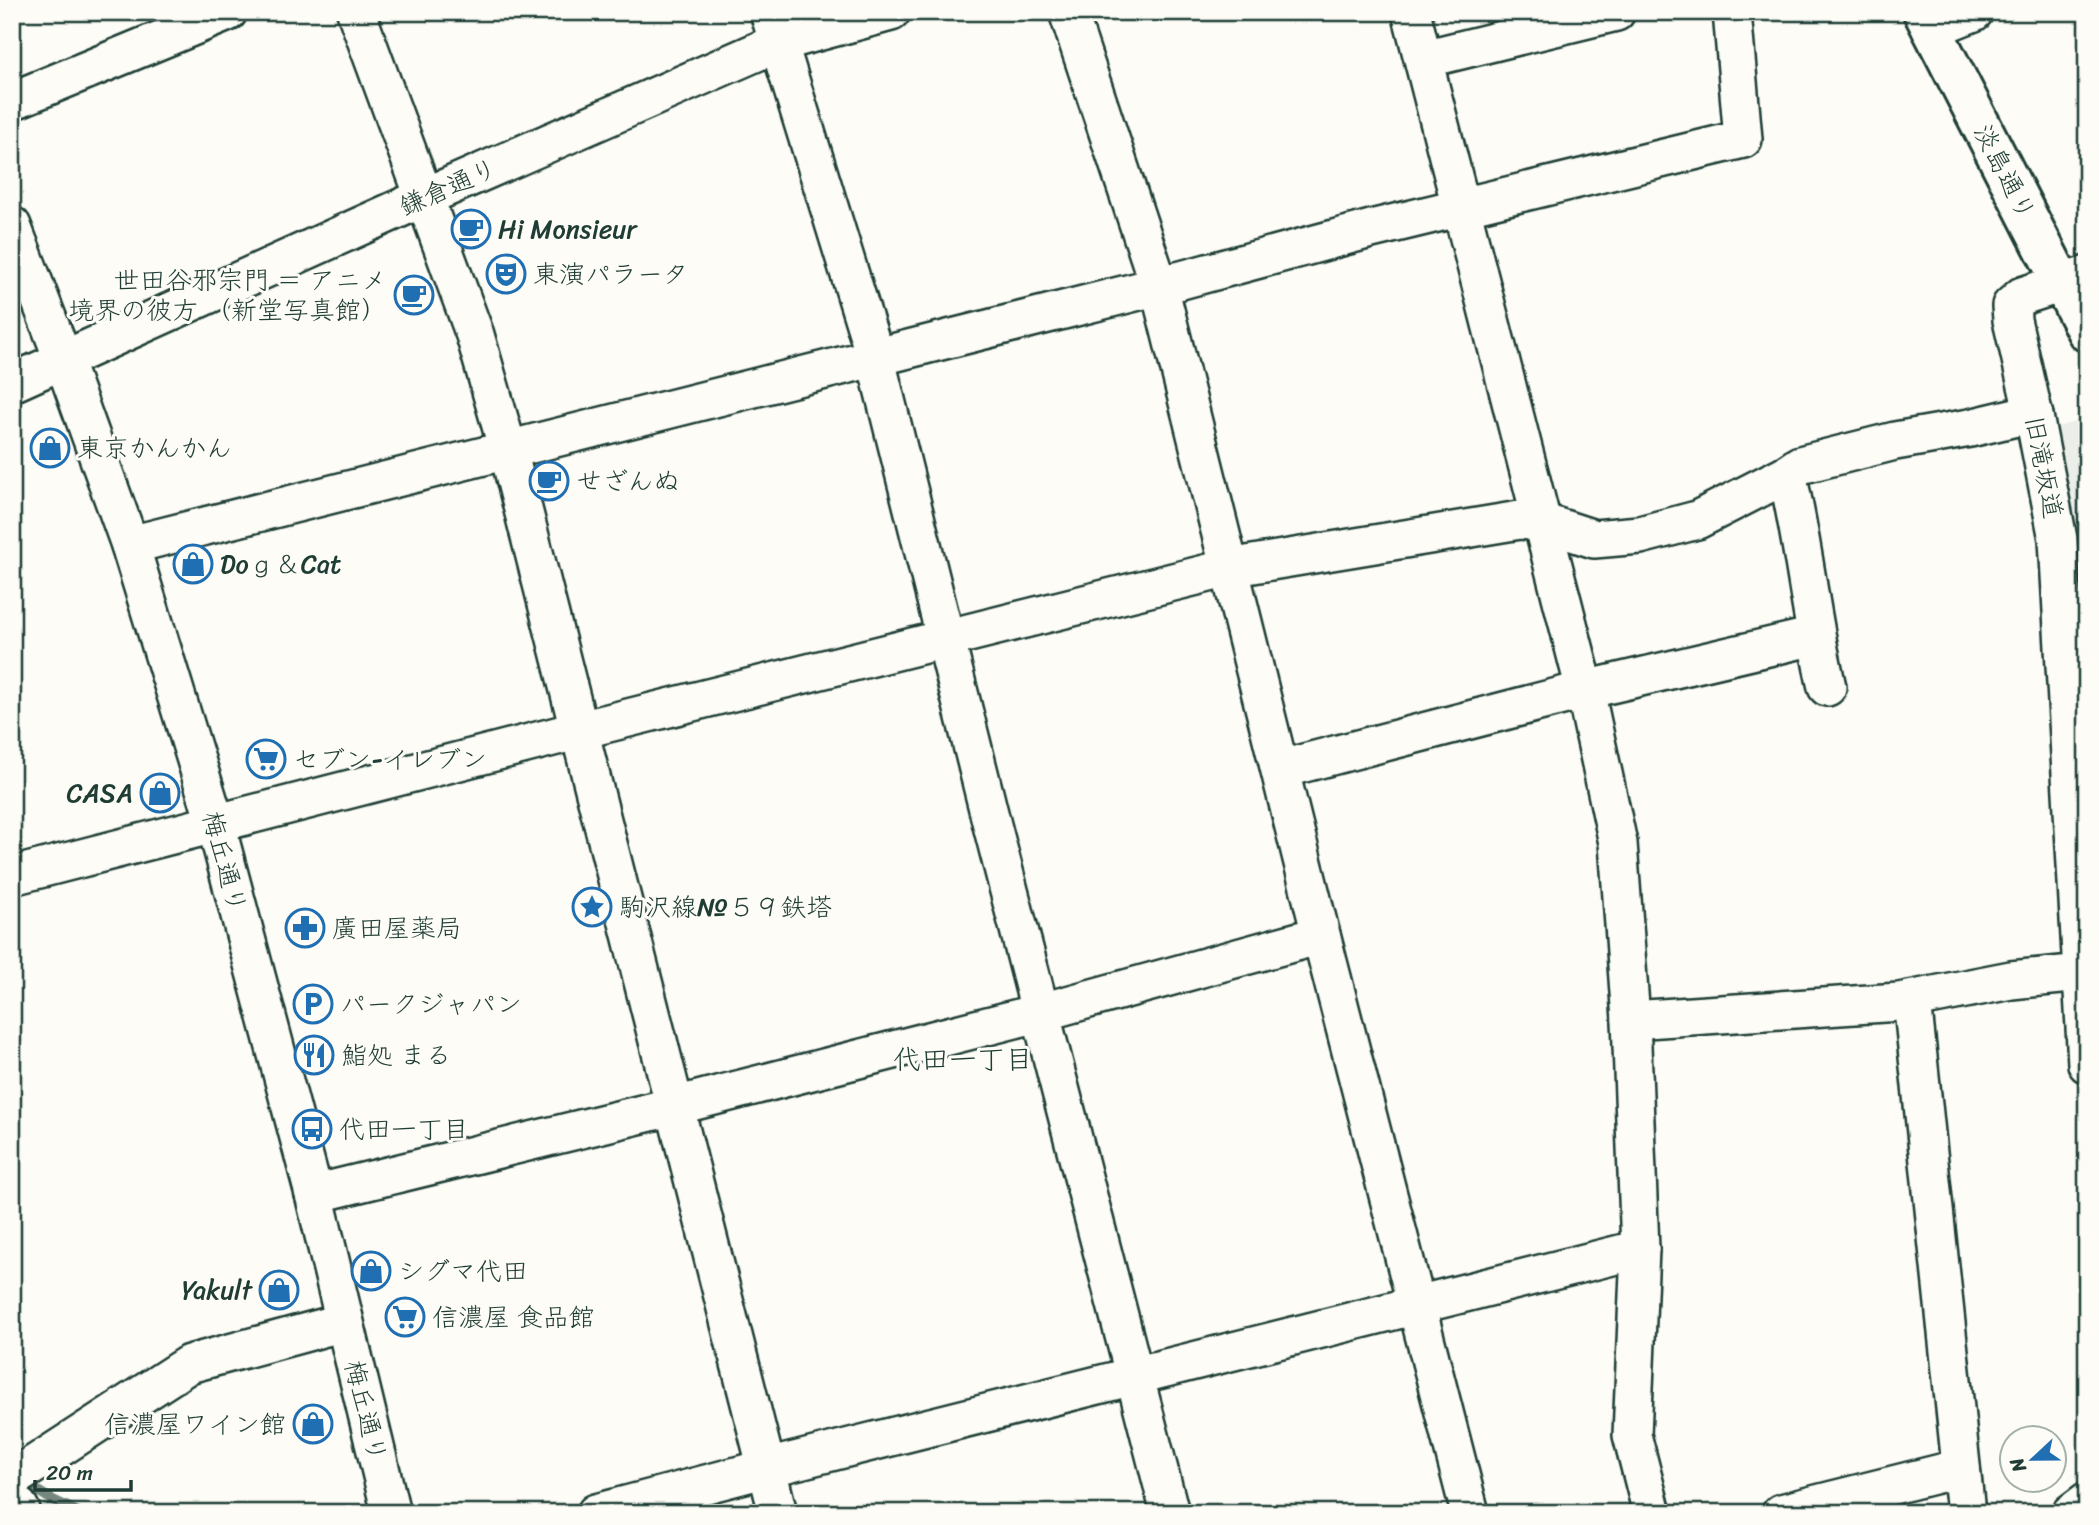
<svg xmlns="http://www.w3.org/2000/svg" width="2099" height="1525" viewBox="0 0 2099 1525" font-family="Sriracha,'Klee One',sans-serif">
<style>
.built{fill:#eceee9}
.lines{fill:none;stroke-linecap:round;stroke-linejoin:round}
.stream{stroke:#75877f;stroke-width:10}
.minor-casing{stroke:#1f3d34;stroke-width:42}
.major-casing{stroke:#1f3d34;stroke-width:44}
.minor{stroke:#fdfcf7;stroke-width:37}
.major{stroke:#fdfcf7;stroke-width:38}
.labels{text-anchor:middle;stroke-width:6;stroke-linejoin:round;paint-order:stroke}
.street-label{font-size:26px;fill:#1f3d34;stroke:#fdfcf7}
.poi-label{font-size:26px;fill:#1f3d34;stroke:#fdfcf7;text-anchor:start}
.neighbourhood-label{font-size:28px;fill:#1f3d34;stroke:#fdfcf7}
</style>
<rect width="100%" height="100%" fill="#fdfcf7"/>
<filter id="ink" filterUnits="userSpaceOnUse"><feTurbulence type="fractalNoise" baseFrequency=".0143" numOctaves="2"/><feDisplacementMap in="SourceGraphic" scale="14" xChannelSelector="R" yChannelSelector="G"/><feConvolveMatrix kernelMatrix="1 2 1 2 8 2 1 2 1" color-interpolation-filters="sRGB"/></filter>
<g filter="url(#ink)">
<!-- built -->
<path class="built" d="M2087,419V647L2080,650L2076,570L2056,427Z"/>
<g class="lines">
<!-- stream -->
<path class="stream" d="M22,1481L49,1498L80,1513"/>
<defs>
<g id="minor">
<path d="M356,12L475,335L508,450L778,1513"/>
<path d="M769,12L875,356L992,825L1170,1513"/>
<path d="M1068,12L1159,286L1318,923L1470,1513"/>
<path d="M1411,12L1585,690L1618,843L1631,1020L1640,1249L1632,1435L1652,1513"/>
<path d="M1931,29L1974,12"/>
<path d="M1424,59L1616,12"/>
<path d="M12,101L228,12"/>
<path d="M12,226L63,359L130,545L216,825L314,1194L391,1513"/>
<path d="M2087,275L2022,296L2011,306L2012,320L2034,416L2058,539L2087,1064"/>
<path d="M12,383L425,197L777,43L891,12"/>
<path d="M1787,474C1804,544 1810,616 1827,687"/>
<path d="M130,545L1159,286L1371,229L1743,139L1732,12"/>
<path d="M1281,769L1585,690L1815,636"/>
<path d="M12,876L580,730L1229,568L1520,520L1542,522L1594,539L1640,535L1697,520L1787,474L1800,465L1895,441L1970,428L2016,417L2034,416"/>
<path d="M1912,1000L1966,1513"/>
<path d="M1631,1020L1899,1002L2011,980L2082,973"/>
<path d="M314,1194L675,1106L1042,1012L1321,935"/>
<path d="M12,1479L189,1364L344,1322"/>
<path d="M12,1503L19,1507L22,1513"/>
<path d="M596,1513L767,1468L1640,1249"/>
<path d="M1781,1513L1961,1468"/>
<path d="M2071,1513L2087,1501"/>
</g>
<path id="major" d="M1923,12L2087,332"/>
</defs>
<!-- minor casing -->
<use href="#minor" class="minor-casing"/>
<!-- major casing -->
<use href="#major" class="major-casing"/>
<!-- minor -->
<use href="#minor" class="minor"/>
<!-- major -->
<use href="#major" class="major"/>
</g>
</g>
<!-- icons -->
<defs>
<symbol id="cafe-ring" viewBox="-11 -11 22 22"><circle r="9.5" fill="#fdfcf7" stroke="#1f6fb2" stroke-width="1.5"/><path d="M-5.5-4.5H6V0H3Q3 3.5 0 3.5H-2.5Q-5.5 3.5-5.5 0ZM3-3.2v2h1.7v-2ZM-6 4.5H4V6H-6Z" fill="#1f6fb2"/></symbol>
<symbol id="theatre-ring" viewBox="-11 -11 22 22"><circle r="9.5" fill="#fdfcf7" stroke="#1f6fb2" stroke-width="1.5"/><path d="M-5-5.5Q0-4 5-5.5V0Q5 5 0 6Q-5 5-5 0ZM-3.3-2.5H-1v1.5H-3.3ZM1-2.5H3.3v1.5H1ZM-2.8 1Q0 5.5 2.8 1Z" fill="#1f6fb2"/></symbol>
<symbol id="shop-ring" viewBox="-11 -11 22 22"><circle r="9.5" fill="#fdfcf7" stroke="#1f6fb2" stroke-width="1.5"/><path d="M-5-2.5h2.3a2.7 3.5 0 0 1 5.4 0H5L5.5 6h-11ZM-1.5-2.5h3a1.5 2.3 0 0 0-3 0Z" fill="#1f6fb2"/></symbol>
<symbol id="supermarket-ring" viewBox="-11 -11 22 22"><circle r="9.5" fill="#fdfcf7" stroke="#1f6fb2" stroke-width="1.5"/><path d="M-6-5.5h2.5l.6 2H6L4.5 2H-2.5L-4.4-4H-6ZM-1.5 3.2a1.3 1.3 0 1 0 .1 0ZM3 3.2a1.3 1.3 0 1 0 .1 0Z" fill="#1f6fb2"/></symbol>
<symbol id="sight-ring" viewBox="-11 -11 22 22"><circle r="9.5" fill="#fdfcf7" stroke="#1f6fb2" stroke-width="1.5"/><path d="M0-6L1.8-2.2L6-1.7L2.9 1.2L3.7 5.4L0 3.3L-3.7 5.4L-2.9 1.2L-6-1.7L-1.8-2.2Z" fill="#1f6fb2"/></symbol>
<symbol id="pharmacy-ring" viewBox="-11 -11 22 22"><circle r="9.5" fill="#fdfcf7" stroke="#1f6fb2" stroke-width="1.5"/><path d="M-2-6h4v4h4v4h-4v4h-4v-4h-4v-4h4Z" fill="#1f6fb2"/></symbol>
<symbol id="parking-ring" viewBox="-11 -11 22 22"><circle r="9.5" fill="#fdfcf7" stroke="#1f6fb2" stroke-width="1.5"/><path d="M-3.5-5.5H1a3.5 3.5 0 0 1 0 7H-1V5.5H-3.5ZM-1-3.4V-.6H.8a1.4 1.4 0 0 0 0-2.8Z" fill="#1f6fb2"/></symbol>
<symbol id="restaurant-ring" viewBox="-11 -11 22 22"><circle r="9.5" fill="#fdfcf7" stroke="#1f6fb2" stroke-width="1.5"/><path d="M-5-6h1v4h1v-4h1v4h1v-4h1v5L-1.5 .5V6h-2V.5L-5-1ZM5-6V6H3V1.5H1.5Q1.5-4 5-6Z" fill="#1f6fb2"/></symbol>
<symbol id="bus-ring" viewBox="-11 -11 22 22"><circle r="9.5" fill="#fdfcf7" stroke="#1f6fb2" stroke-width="1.5"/><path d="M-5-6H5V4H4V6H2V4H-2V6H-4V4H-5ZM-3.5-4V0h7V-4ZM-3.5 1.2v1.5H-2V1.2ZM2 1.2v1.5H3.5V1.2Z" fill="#1f6fb2"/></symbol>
</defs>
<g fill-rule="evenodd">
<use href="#cafe-ring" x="449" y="207" width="44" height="44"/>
<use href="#theatre-ring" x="484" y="252" width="44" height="44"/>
<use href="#cafe-ring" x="392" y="273" width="44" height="44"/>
<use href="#shop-ring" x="28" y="426" width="44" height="44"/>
<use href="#cafe-ring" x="527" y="459" width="44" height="44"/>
<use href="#shop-ring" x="171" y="542" width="44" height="44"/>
<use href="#supermarket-ring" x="244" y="737" width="44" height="44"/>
<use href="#shop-ring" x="138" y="771" width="44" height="44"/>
<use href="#sight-ring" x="570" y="885" width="44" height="44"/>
<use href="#pharmacy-ring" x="283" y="906" width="44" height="44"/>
<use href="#parking-ring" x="291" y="982" width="44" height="44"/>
<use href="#restaurant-ring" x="292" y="1033" width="44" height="44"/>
<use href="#bus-ring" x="290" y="1107" width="44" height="44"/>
<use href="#shop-ring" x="349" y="1249" width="44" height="44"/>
<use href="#shop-ring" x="257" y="1268" width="44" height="44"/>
<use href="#supermarket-ring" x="383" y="1295" width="44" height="44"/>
<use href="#shop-ring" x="291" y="1402" width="44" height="44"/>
</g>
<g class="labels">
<!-- street labels -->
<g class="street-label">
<text transform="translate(2005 172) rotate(63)" y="9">淡島通り</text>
<text transform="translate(448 187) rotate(-24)" y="9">鎌倉通り</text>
<text transform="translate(2044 467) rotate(79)" y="9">旧滝坂道</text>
<text transform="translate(225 862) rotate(75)" y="9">梅丘通り</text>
<text transform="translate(366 1411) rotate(76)" y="9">梅丘通り</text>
</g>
<!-- poi labels -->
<g class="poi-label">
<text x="498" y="238">Hi Monsieur</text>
<text x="533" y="283">東演パラータ</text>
<text x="387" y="289" text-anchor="end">世田谷邪宗門 ＝ アニメ<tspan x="387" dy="30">境界の彼方 （新堂写真館）</tspan></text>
<text x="77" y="457">東京かんかん</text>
<text x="576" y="490">せざんぬ</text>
<text x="220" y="573">Doｇ＆Cat</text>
<text x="293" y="768">セブン-イレブン</text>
<text x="133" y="802" text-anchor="end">CASA</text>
<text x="619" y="916">駒沢線№５９鉄塔</text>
<text x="332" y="937">廣田屋薬局</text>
<text x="340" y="1013">パークジャパン</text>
<text x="341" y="1064">鮨処 まる</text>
<text x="339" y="1138">代田一丁目</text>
<text x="398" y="1280">シグマ代田</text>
<text x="252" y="1299" text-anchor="end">Yakult</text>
<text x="432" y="1326">信濃屋 食品館</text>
<text x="286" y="1433" text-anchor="end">信濃屋ワイン館</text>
</g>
<!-- neighbourhood labels -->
<g class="neighbourhood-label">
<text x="963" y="1069">代田一丁目</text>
</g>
</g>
<!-- margin -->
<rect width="2099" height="1525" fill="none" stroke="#fdfcf7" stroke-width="42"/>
<rect x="21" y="21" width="2057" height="1483" fill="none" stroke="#1f3d34" stroke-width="2.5" filter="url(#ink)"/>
<!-- north arrow -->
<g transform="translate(2033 1459) rotate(248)"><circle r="33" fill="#fdfcf7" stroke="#a4b0a9" stroke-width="2"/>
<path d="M0-5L12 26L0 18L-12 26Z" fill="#1f6fb2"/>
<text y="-10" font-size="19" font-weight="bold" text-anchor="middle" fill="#1f3d34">N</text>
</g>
<!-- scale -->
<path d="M35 1480v10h96v-10" fill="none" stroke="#1f3d34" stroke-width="3.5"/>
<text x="46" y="1480" font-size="21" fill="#1f3d34" stroke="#fdfcf7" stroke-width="5" paint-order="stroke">20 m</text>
</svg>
